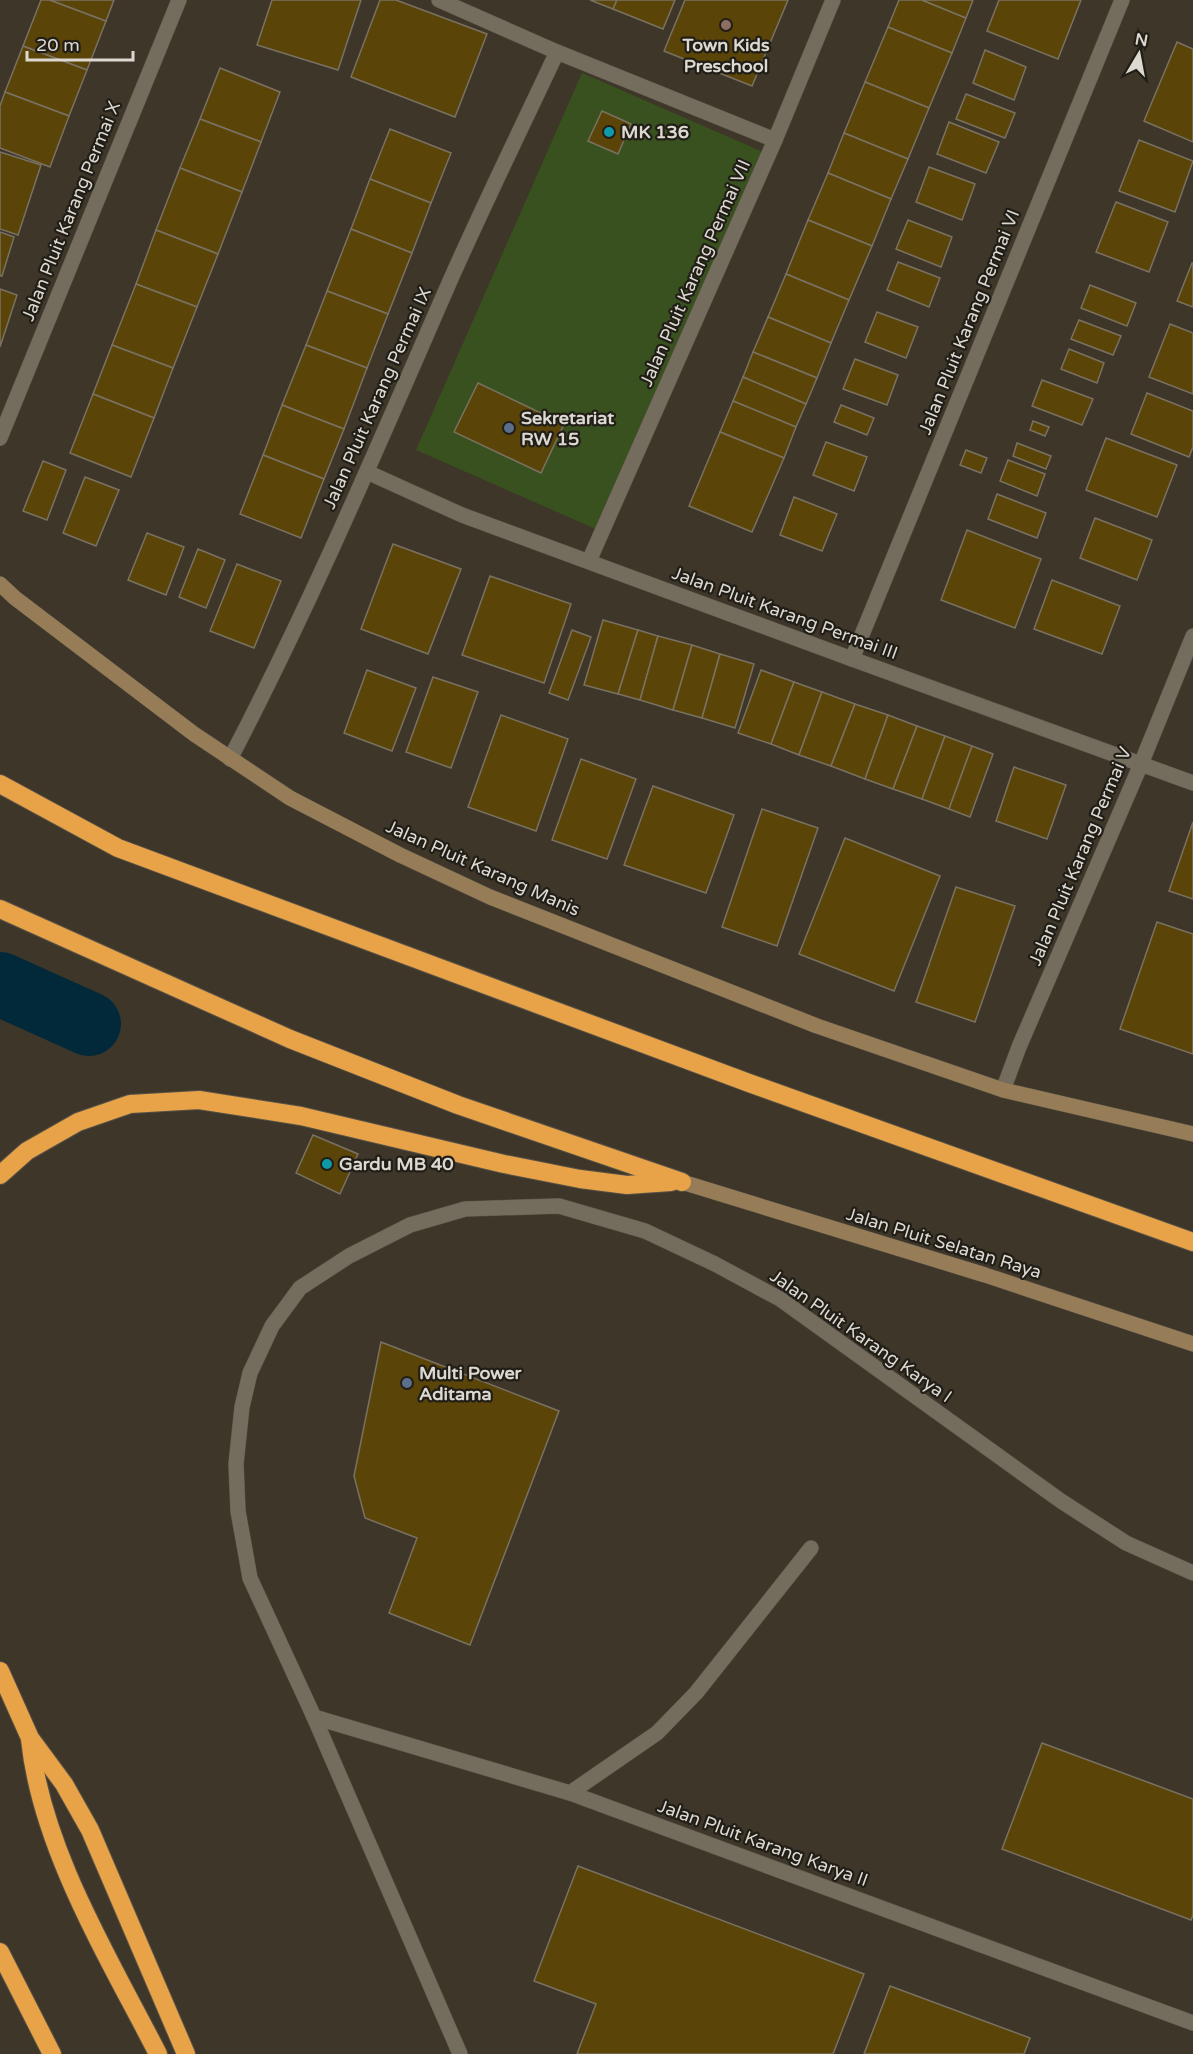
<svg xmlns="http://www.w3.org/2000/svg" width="1193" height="2054" viewBox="0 0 1193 2054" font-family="'Varela Round',sans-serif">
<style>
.green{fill:#39511e}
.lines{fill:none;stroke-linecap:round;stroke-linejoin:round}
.river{stroke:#02293a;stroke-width:64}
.building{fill:#5b4408;stroke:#797263;stroke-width:1.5}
.lane-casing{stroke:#585247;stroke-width:16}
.street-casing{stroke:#585247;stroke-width:16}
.secondary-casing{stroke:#585247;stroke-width:16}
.highway-casing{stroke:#585247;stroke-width:20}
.lane{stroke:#746d5e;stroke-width:15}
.street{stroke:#746d5e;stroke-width:15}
.secondary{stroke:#977d57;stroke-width:15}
.highway{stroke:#e8a247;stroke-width:18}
.education-dot{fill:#8d6e63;stroke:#211e18;stroke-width:2}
.culture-dot{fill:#0f9aa8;stroke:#211e18;stroke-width:2}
.service-dot{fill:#5c6f8a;stroke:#211e18;stroke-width:2}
.labels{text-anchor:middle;stroke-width:4.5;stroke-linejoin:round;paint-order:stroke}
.poi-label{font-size:18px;font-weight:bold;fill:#ddd9d1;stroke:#211e18;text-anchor:start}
.street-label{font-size:18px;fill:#ddd9d1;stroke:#211e18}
</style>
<rect width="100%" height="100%" fill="#3d3629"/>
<!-- green -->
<path class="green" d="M582,73L763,152L598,530L416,450Z"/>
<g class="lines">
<!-- river -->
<path class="river" d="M0,984L89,1024"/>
</g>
<!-- building -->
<g class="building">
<path d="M41,0H50L106,21L87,70L23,46Z"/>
<path d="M50,0H114L106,21Z"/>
<path d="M272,0H361L338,70L257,45Z"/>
<path d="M380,0H396L487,34L455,117L351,77Z"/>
<path d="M590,0H617L613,9Z"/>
<path d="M617,0H675L663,29L613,9Z"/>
<path d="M685,0H788L752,86L664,51Z"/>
<path d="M899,0H922L966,18L952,53L888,27Z"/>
<path d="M922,0H973L966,18Z"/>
<path d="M999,0H1081L1058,59L987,31Z"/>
<path d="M888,27L952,53L929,108L865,82Z"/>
<path d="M1177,42L1193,49V142L1144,121Z"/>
<path d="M23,46L87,70L69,116L5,92Z"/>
<path d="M985,50L1026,67L1014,100L973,83Z"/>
<path d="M220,68L280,92L261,142L200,119Z"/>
<path d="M865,82L929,108L908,159L844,133Z"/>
<path d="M5,92L69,116L50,167L0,148V106Z"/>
<path d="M966,94L1015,113L1005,138L956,119Z"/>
<path d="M602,111L631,124L618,154L588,141Z"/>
<path d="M200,119L261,142L242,192L180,168Z"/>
<path d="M949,122L999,142L986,173L937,154Z"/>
<path d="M390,129L451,153L431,203L370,179Z"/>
<path d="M844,133L908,159L891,199L828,173Z"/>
<path d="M1139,140L1193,161L1175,212L1119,191Z"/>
<path d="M0,152L41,165L18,235L0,229Z"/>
<path d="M929,167L975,184L962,220L916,202Z"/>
<path d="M180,168L242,192L218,254L156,230Z"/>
<path d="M828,173L891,199L872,246L808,220Z"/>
<path d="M370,179L431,203L412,253L351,229Z"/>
<path d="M1116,202L1168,222L1149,272L1096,252Z"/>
<path d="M808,220L872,246L849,300L786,274Z"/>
<path d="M908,220L952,237L941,267L896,249Z"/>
<path d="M351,229L412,253L388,314L327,291Z"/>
<path d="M156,230L218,254L197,307L136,284Z"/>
<path d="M0,232L14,237L2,276H0Z"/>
<path d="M898,262L940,278L929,307L887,290Z"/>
<path d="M1192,263H1193V307L1177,301Z"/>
<path d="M786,274L849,300L831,343L768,317Z"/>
<path d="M136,284L197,307L173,368L112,345Z"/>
<path d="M1090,285L1136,303L1127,326L1081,308Z"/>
<path d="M0,289L17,295L0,347Z"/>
<path d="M327,291L388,314L367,368L306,345Z"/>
<path d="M877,312L918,327L906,358L865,342Z"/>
<path d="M768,317L831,343L817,378L753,352Z"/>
<path d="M1079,320L1121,336L1113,355L1071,339Z"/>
<path d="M1170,324L1193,333V394L1149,377Z"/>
<path d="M112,345L173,368L154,418L93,394Z"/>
<path d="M306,345L367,368L344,429L282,405Z"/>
<path d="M1069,349L1104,363L1097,383L1061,369Z"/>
<path d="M753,352L817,378L806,404L743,377Z"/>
<path d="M855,359L898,375L887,405L843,389Z"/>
<path d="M743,377L806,404L796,427L733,401Z"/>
<path d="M1042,380L1093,399L1082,425L1032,406Z"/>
<path d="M478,383L564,424L541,473L454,432Z"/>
<path d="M1147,393L1193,411V447L1189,457L1131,434Z"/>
<path d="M93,394L154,418L131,477L70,453Z"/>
<path d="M733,401L796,427L784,458L720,432Z"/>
<path d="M282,405L344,429L324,479L263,455Z"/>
<path d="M841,405L874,418L867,435L834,422Z"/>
<path d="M1033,421L1049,427L1045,436L1030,430Z"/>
<path d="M720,432L784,458L752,532L689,506Z"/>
<path d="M1106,438L1177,465L1157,517L1086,490Z"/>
<path d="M826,442L867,457L854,491L813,475Z"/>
<path d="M1017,443L1051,456L1046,469L1013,456Z"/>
<path d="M966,450L987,458L981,473L960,465Z"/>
<path d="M263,455L324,479L301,538L240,514Z"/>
<path d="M1008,460L1045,474L1037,496L1000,481Z"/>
<path d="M43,461L66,470L47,520L23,511Z"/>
<path d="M85,477L119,490L96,546L63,533Z"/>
<path d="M997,494L1046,513L1037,538L988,519Z"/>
<path d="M794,497L837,514L822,551L780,535Z"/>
<path d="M1095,518L1152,540L1137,580L1080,558Z"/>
<path d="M967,530L1041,559L1015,628L941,600Z"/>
<path d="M147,533L184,547L166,595L128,580Z"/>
<path d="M393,544L461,569L428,654L361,629Z"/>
<path d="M198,549L225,560L206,608L179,597Z"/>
<path d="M237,564L281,581L254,648L210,631Z"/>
<path d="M490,576L571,604L544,683L462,655Z"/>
<path d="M1052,580L1120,606L1102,654L1034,629Z"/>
<path d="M603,620L638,630L618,694L584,685Z"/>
<path d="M572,630L591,637L568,700L549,693Z"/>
<path d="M638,630L658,636L640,700L618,694Z"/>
<path d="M658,636L692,645L673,710L640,700Z"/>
<path d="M692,645L720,654L702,718L673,710Z"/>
<path d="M720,654L754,664L735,728L702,718Z"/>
<path d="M367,670L416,688L392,751L344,733Z"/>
<path d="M761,670L794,682L771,744L738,733Z"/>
<path d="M433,677L478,692L451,768L406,752Z"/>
<path d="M794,682L822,692L799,755L771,744Z"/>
<path d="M822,692L855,704L831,766L799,755Z"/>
<path d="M855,704L888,715L865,779L831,766Z"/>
<path d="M501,715L568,739L536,831L468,807Z"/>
<path d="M888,715L917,726L893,789L865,779Z"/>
<path d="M917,726L945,736L922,799L893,789Z"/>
<path d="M945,736L972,746L949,809L922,799Z"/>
<path d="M972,746L993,754L970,817L949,809Z"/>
<path d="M581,759L636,779L607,859L552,840Z"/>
<path d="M1014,767L1066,785L1047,839L996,821Z"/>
<path d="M653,786L734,815L706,893L624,865Z"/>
<path d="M762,809L818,828L777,946L722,927Z"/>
<path d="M1193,822V899L1169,891Z"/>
<path d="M845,838L940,876L894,991L799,954Z"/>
<path d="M956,887L1015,906L975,1022L916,1002Z"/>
<path d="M1157,922L1193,934V1054L1120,1029Z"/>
<path d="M313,1135L358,1154L340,1194L296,1173Z"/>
<path d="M381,1342L559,1411L470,1645L389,1613L417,1538L365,1518L354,1476Z"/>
<path d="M1042,1743L1193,1799V1915L1191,1920L1002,1849Z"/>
<path d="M578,1866L864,1974L833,2054H577L596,2004L534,1981Z"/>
<path d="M890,1986L1030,2038L1024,2054H864Z"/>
</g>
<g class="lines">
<defs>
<g id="lane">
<path d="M314,1717L570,1793L1193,2023"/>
<path d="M570,1793L657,1733L696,1693L811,1548"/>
<path d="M460,2054L314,1717L250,1578L238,1511L236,1464L242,1407L250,1373L272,1326L300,1288L349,1256L410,1225L465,1209L559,1206L645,1231L715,1264L780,1299L1061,1501L1126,1543L1193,1573"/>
</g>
<g id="street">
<path d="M439,0L557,52L775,140"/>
<path d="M0,438L179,0"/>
<path d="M367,472L462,515L852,659L1193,783"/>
<path d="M589,561L775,140L833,0"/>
<path d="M852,659L1122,0"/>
<path d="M230,759C310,606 377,448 446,290C481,210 520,131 557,52"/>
<path d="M1003,1090L1019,1047L1141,764L1193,636"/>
</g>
<g id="secondary">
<path d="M0,584L15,598L194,734L290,798L400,855L490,897L817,1026L1003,1090L1193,1134"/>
<path d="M682,1182L985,1275L1193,1344"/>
</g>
<g id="highway">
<path d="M0,784L118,848L749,1083L1193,1242"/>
<path d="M0,909L290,1039L458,1105L682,1182"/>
<path d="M0,1175L27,1151L78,1122L130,1104L199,1100L301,1116L504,1164L580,1179L627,1185L671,1182"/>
<path d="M0,1671L30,1738L64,1784L90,1830L186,2054"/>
<path d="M30,1739C41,1848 109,1958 158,2054"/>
<path d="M0,1952L52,2054"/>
</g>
</defs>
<!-- lane casing -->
<use href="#lane" class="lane-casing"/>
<!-- street casing -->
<use href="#street" class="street-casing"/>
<!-- secondary casing -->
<use href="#secondary" class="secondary-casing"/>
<!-- highway casing -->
<use href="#highway" class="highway-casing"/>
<!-- lane -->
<use href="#lane" class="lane"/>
<!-- street -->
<use href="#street" class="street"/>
<!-- secondary -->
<use href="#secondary" class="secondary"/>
<!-- highway -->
<use href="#highway" class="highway"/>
</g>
<!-- markers -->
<circle class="education-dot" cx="726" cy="25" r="6"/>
<g class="culture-dot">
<circle cx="609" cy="132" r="6"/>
<circle cx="327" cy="1164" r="6"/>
</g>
<g class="service-dot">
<circle cx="509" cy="428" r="6"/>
<circle cx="407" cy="1383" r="6"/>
</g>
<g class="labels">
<!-- poi labels -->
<g class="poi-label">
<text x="726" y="51" text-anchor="middle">Town Kids<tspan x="726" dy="21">Preschool</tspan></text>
<text x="621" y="138">MK 136</text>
<text x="521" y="424">Sekretariat<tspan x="521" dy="21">RW 15</tspan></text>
<text x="339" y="1170">Gardu MB 40</text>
<text x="419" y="1379">Multi Power<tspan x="419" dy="21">Aditama</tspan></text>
</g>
<!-- street labels -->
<g class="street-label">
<text transform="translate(71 211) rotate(-68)" y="6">Jalan Pluit Karang Permai X</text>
<text transform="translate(695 273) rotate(-66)" y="6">Jalan Pluit Karang Permai VII</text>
<text transform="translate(969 322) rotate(-68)" y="6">Jalan Pluit Karang Permai VI</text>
<text transform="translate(377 398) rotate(-66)" y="6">Jalan Pluit Karang Permai IX</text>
<text transform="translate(785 613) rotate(20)" y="6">Jalan Pluit Karang Permai III</text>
<text transform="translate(1080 856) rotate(-67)" y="6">Jalan Pluit Karang Permai V</text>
<text transform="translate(483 868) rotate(24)" y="6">Jalan Pluit Karang Manis</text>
<text transform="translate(944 1243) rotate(17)" y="6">Jalan Pluit Selatan Raya</text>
<text transform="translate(861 1336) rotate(35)" y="6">Jalan Pluit Karang Karya I</text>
<text transform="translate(763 1843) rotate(20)" y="6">Jalan Pluit Karang Karya II</text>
</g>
</g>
<!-- north arrow -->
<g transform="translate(1139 54) rotate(10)" stroke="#211e18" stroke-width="4.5" paint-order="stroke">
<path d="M0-4.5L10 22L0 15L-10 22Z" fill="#ddd9d1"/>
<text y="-9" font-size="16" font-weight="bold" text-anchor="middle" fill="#ddd9d1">N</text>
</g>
<!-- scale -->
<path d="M27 51v9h106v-9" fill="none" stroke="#ddd9d1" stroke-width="3"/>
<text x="36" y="51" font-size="18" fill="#ddd9d1" stroke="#211e18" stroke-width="4.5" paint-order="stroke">20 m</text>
</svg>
